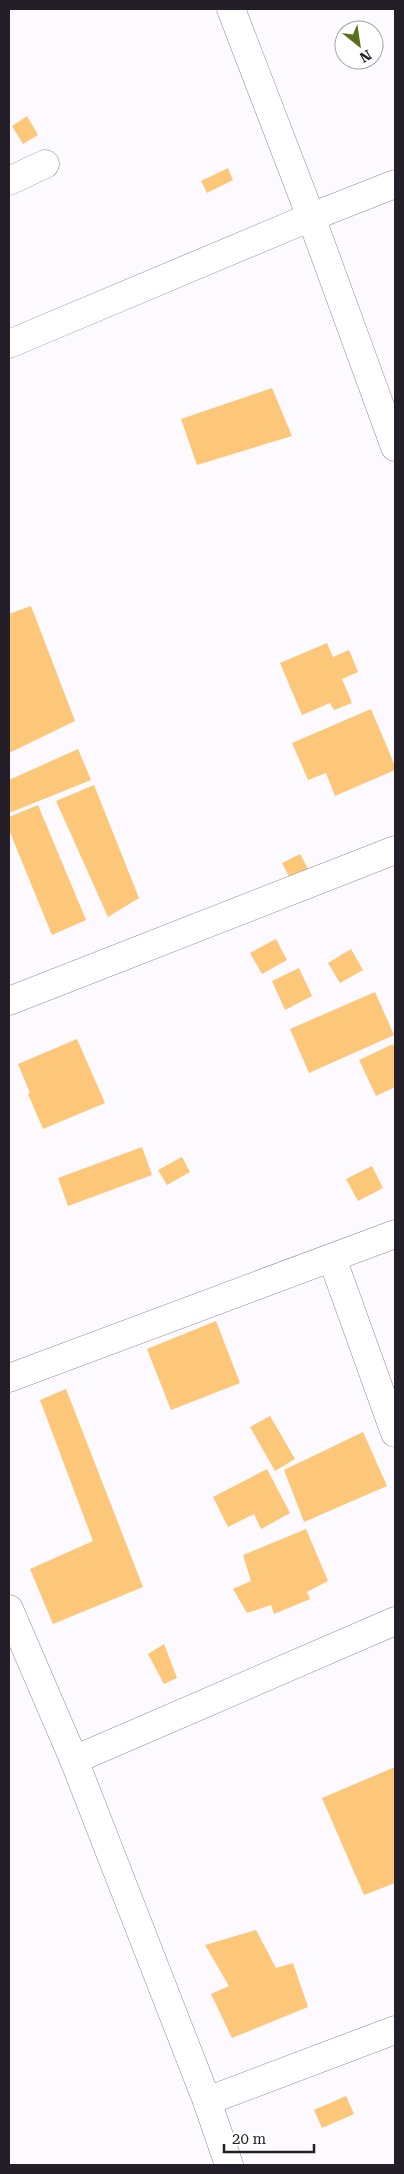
<svg xmlns="http://www.w3.org/2000/svg" width="404" height="2174" viewBox="0 0 404 2174" font-family="'Roboto Serif',serif">
<style>
.building{fill:#fdc779}
.lines{fill:none;stroke-linecap:round;stroke-linejoin:round}
.street-casing{stroke:#95869e;stroke-width:29}
.street{stroke:#fff;stroke-width:28}
</style>
<rect width="100%" height="100%" fill="#fdfaff"/>
<!-- building -->
<g class="building">
<path d="M27,116L38,135L23,144L12,126Z"/>
<path d="M228,168L233,180L207,193L201,181Z"/>
<path d="M272,388L292,436L197,465L181,419Z"/>
<path d="M31,606L75,721L9,753V614Z"/>
<path d="M327,643L333,657L349,650L358,672L342,679L352,703L334,710L330,703L302,715L280,663Z"/>
<path d="M371,709L395,766V770L335,796L326,773L308,780L292,743Z"/>
<path d="M78,749L91,780L9,813V780Z"/>
<path d="M94,785L139,898L108,917L56,801Z"/>
<path d="M38,805L86,920L52,935L9,830V817Z"/>
<path d="M300,854L311,874L292,882L282,863Z"/>
<path d="M276,939L287,960L262,974L250,953Z"/>
<path d="M351,949L363,970L340,983L328,963Z"/>
<path d="M299,968L312,996L285,1010L272,981Z"/>
<path d="M375,992L394,1035L309,1073L290,1029Z"/>
<path d="M77,1039L105,1103L43,1129L28,1094L30,1093L18,1064Z"/>
<path d="M393,1044L395,1049V1087L376,1096L359,1060Z"/>
<path d="M142,1147L152,1175L68,1206L58,1178Z"/>
<path d="M182,1157L190,1172L167,1185L158,1170Z"/>
<path d="M372,1166L383,1188L358,1201L346,1179Z"/>
<path d="M216,1321L240,1383L171,1410L147,1349Z"/>
<path d="M66,1389L143,1587L53,1624L30,1569L93,1541L40,1400Z"/>
<path d="M270,1416L295,1459L275,1471L250,1427Z"/>
<path d="M363,1432L387,1486L304,1522L284,1470Z"/>
<path d="M267,1469L290,1513L261,1529L254,1514L228,1527L213,1497Z"/>
<path d="M306,1529L328,1581L307,1592L310,1599L274,1614L271,1605L247,1613L233,1589L251,1581L243,1555Z"/>
<path d="M164,1644L177,1678L164,1684L148,1654Z"/>
<path d="M395,1767V1883L364,1895L322,1798Z"/>
<path d="M256,1930L276,1968L293,1963L308,2007L232,2038L211,1994L229,1986L205,1945Z"/>
<path d="M346,2096L354,2114L322,2128L314,2110Z"/>
</g>
<g class="lines">
<defs>
<g id="street">
<path d="M231,9L311,217L395,447"/>
<path d="M9,181L45,164"/>
<path d="M9,344L311,217L395,184"/>
<path d="M9,1001L395,850"/>
<path d="M332,1258L395,1433"/>
<path d="M9,1378L395,1234"/>
<path d="M9,1609L74,1760L207,2101L229,2165"/>
<path d="M74,1760L395,1621"/>
<path d="M207,2101L395,2030"/>
</g>
</defs>
<!-- street casing -->
<use href="#street" class="street-casing"/>
<!-- street -->
<use href="#street" class="street"/>
</g>
<!-- border -->
<rect width="404" height="2174" fill="none" stroke="#231e27" stroke-width="20"/>
<!-- north arrow -->
<g transform="translate(359 45) rotate(150)"><circle r="24" fill="#ffffff" stroke="#a7a5a9"/>
<path d="M0-4L9 19L0 12L-9 19Z" fill="#5b6e1b"/>
<text y="-8" font-size="14" font-weight="bold" text-anchor="middle" fill="#231e27">N</text>
</g>
<!-- scale -->
<path d="M224 2144v8h90v-8" fill="none" stroke="#231e27" stroke-width="2.5"/>
<text x="232" y="2144" font-size="15" fill="#231e27" stroke="#ffffff" stroke-width="4" paint-order="stroke">20 m</text>
</svg>
